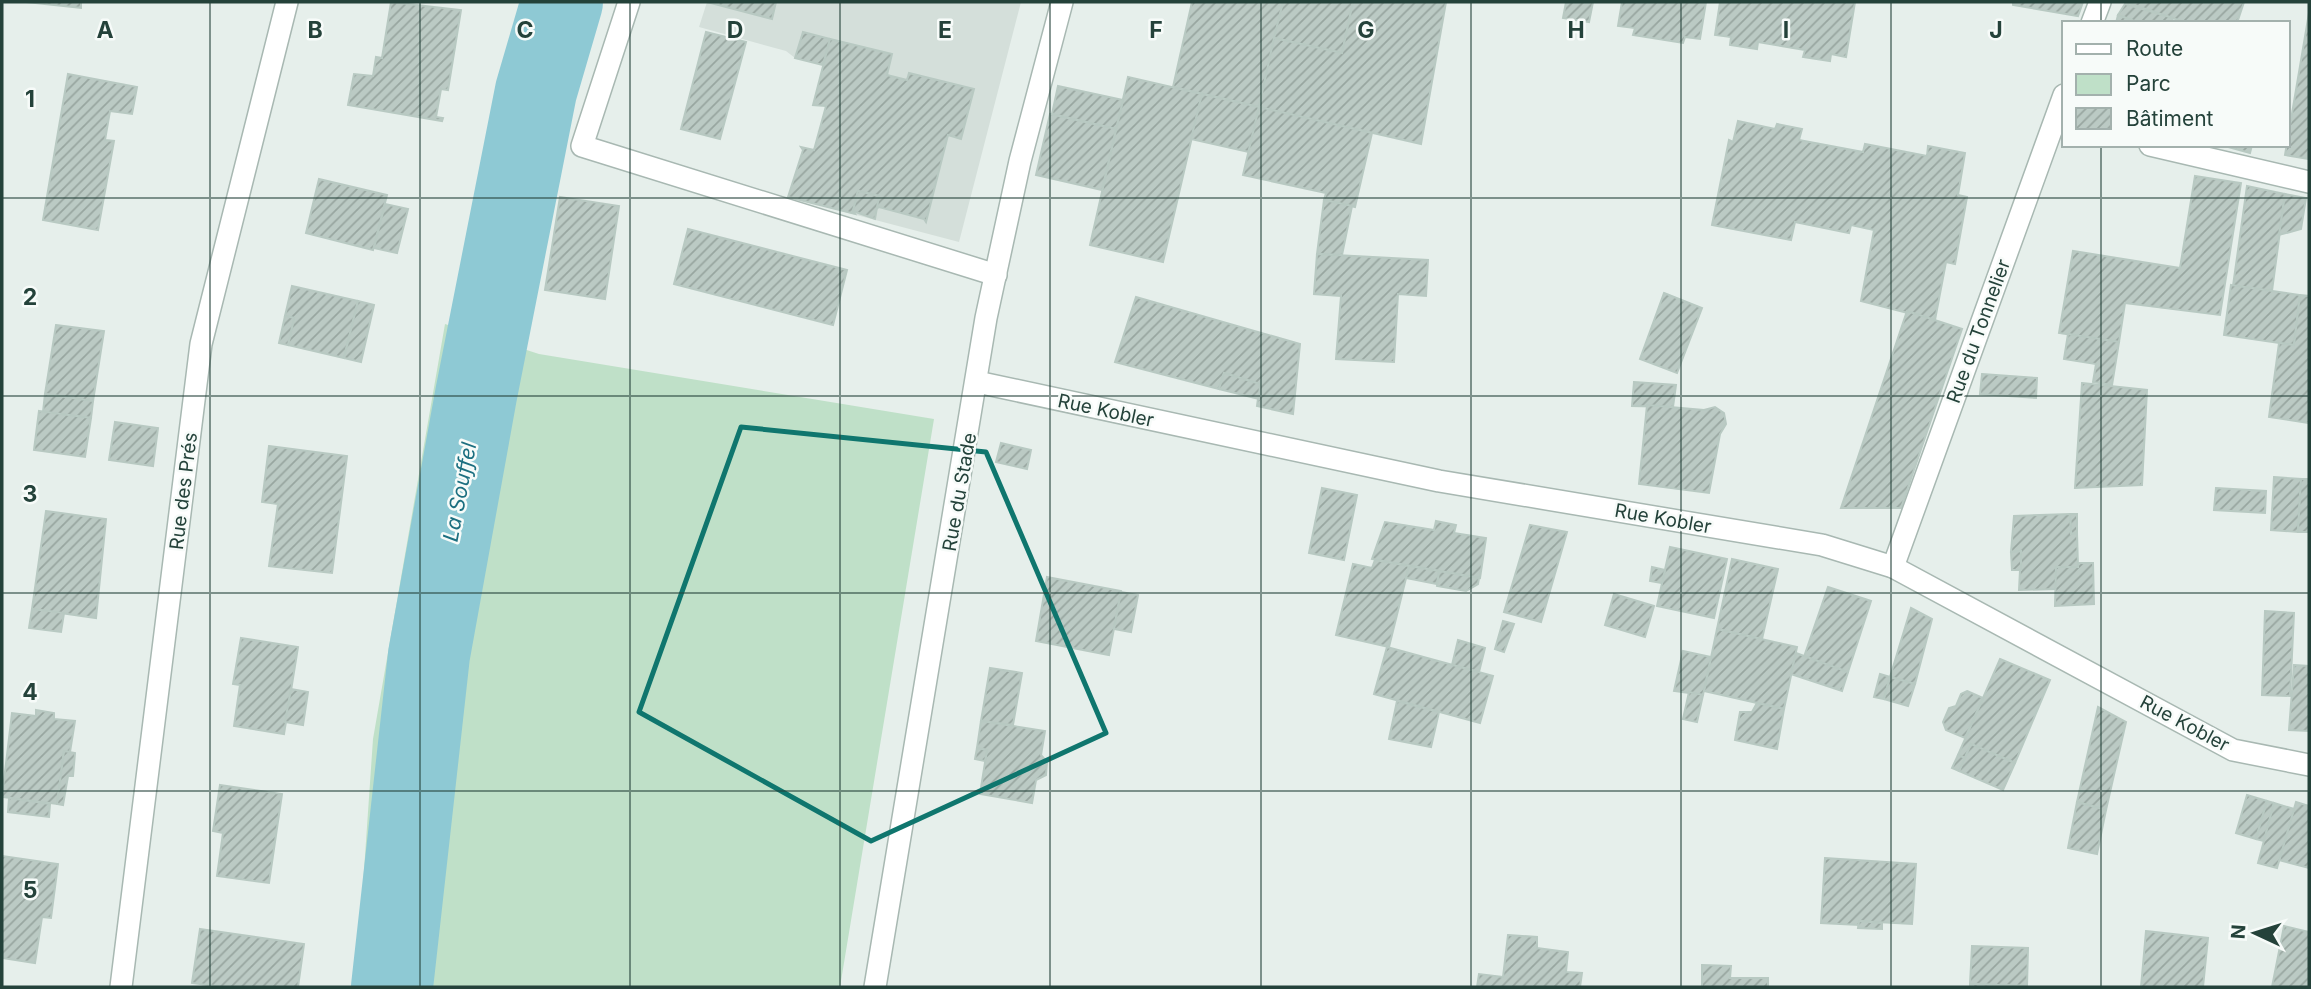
<svg xmlns="http://www.w3.org/2000/svg" width="2311" height="989" viewBox="0 0 2311 989" font-family="Inter,sans-serif">
<style>
.built{fill:#d4dfda}
.green{fill:#bfe0c8}
.lines{fill:none;stroke-linecap:round;stroke-linejoin:round}
.river{stroke:#8ec9d4;stroke-width:82}
.building{fill:url(#building-hatch);stroke:#b8c9c2;stroke-width:2}
.minor-casing{stroke:#a8b8b2;stroke-width:24}
.minor{stroke:#fff;stroke-width:21}
.marked{fill:none;stroke:#0f766e;stroke-width:5;stroke-linejoin:round}
.grid{fill:none;stroke:#24423a;stroke-width:2;stroke-opacity:0.55}
.labels{text-anchor:middle;stroke-width:5;stroke-linejoin:round;paint-order:stroke}
.street-label{font-size:19px;fill:#24423a;stroke:#f7fbf9}
.water-label{font-size:21px;font-style:italic;fill:#1c6f80;stroke:#f7fbf9}
.grid-label{font-size:23px;text-anchor:middle;font-weight:bold;fill:#24423a;stroke:#f7fbf9;stroke-width:5;stroke-linejoin:round;paint-order:stroke}
</style>
<defs>
<pattern id="building-hatch" width="6" height="6" patternUnits="userSpaceOnUse" patternTransform="scale(1.75)"><rect width="6" height="6" fill="#bbcac4"/><path d="M-1 1l2-2M0 6l6-6M5 7l2-2" fill="none" stroke="#98a6a0"/></pattern>
</defs>
<rect width="100%" height="100%" fill="#e6efeb"/>
<!-- built -->
<path class="built" d="M707,2H1021L959,242L788,197L803,151L801,147L814,150L826,106L813,105L823,65L795,58L786,51L699,27Z"/>
<!-- green -->
<path class="green" d="M445,324L539,354L934,419L840,987H356L373,739Z"/>
<g class="lines">
<!-- river -->
<path class="river" d="M392,987L429,655L476,395L536,91L562,2"/>
</g>
<!-- building -->
<g class="building">
<path d="M26,2H81V8Z"/>
<path d="M391,2L461,10L448,90L441,89L436,117L443,118L442,121L348,105L354,74L373,76L376,57L382,58Z"/>
<path d="M707,2H776L772,19Z"/>
<path d="M1192,2H1283L1259,107L1173,87Z"/>
<path d="M1283,2H1353L1342,53L1274,38Z"/>
<path d="M1353,2H1446L1421,144L1259,107L1274,38L1342,53Z"/>
<path d="M1566,2H1593L1589,22L1563,18Z"/>
<path d="M1622,2H1706L1700,39L1685,37L1683,43L1633,35L1635,28L1618,26Z"/>
<path d="M1720,2H1855L1846,57L1831,54L1830,61L1803,57L1805,50L1758,42L1757,49L1730,45L1731,37L1715,35Z"/>
<path d="M2013,2H2083L2078,16L2013,5Z"/>
<path d="M2125,2H2244L2237,23H2187Z"/>
<path d="M2125,4L2173,18L2171,23H2139L2118,15Z"/>
<path d="M2309,13V159L2285,155Z"/>
<path d="M2118,15L2139,23H2116Z"/>
<path d="M706,32L746,42L720,139L681,129Z"/>
<path d="M803,32L830,39L823,65L795,58Z"/>
<path d="M830,39L892,54L887,75L907,80L909,73L974,89L961,139L948,135L926,222L924,219L879,207L875,210L879,196L858,191L853,211L855,214L788,197L803,150L801,147L814,150L826,106L813,105Z"/>
<path d="M68,74L137,87L132,114L110,111L105,140L114,141L98,230L43,220Z"/>
<path d="M1128,77L1202,94L1163,262L1090,245Z"/>
<path d="M1058,86L1123,100L1116,129L1052,114Z"/>
<path d="M1202,94L1259,107L1249,152L1191,139Z"/>
<path d="M1259,107L1372,133L1355,207L1324,200L1326,193L1243,175Z"/>
<path d="M1050,114L1116,129L1102,190L1036,175Z"/>
<path d="M1738,121L1775,129L1777,124L1802,129L1799,140L1863,152L1865,144L1927,156L1928,146L1965,153L1958,195L1967,197L1955,264L1946,262L1935,320L1861,301L1874,230L1851,225L1849,233L1795,222L1791,240L1712,225L1729,140L1733,142Z"/>
<path d="M2221,145H2252L2250,153Z"/>
<path d="M2195,176L2241,183L2220,315L2125,303L2119,342L2059,333L2073,251L2180,268Z"/>
<path d="M319,179L387,195L373,250L306,233Z"/>
<path d="M2247,186L2285,194L2272,291L2233,286Z"/>
<path d="M858,191L879,196L875,219L853,211Z"/>
<path d="M2285,194L2306,198L2301,229L2279,235Z"/>
<path d="M560,197L619,206L605,299L545,290Z"/>
<path d="M1324,200L1352,206L1342,255L1317,254Z"/>
<path d="M385,204L408,209L397,253L374,248Z"/>
<path d="M688,229L847,270L833,325L674,284Z"/>
<path d="M1317,254L1428,260L1426,296L1398,294L1394,362L1336,359L1341,296L1314,294Z"/>
<path d="M2231,285L2300,295L2294,345L2224,335Z"/>
<path d="M292,286L358,301L344,358L288,345L294,318L285,316Z"/>
<path d="M1664,293L1702,308L1677,373L1640,359Z"/>
<path d="M2300,295L2309,296V423L2269,417L2279,343L2294,345Z"/>
<path d="M1136,297L1300,344L1293,414L1257,406L1260,384L1224,373L1219,389L1115,362Z"/>
<path d="M358,301L374,305L361,362L344,358Z"/>
<path d="M1907,311L1962,329L1901,508H1841Z"/>
<path d="M285,316L294,318L288,345L279,343Z"/>
<path d="M56,325L104,331L93,401L45,394Z"/>
<path d="M2068,334L2119,342L2112,385L2093,382L2096,364L2064,359Z"/>
<path d="M1224,373L1260,384L1259,399L1219,389Z"/>
<path d="M1982,374L2037,378L2036,398L1980,394Z"/>
<path d="M1634,382L1676,385L1673,407L1632,406Z"/>
<path d="M2082,383L2147,390L2142,485L2075,488Z"/>
<path d="M45,394L93,401L91,418L43,412Z"/>
<path d="M1647,405L1704,410L1715,407L1724,413L1726,424L1720,434L1709,493L1639,484Z"/>
<path d="M39,411L91,418L85,457L34,450Z"/>
<path d="M115,422L158,428L153,466L109,460Z"/>
<path d="M1001,443L1031,450L1027,469L996,462Z"/>
<path d="M269,446L347,456L332,573L269,566L278,504L262,502Z"/>
<path d="M2274,477L2301,479L2298,532L2271,530Z"/>
<path d="M2301,479H2309V532H2298Z"/>
<path d="M1322,488L1357,495L1344,560L1309,553Z"/>
<path d="M2216,488L2266,491L2265,513L2214,510Z"/>
<path d="M46,511L106,519L96,618L32,609Z"/>
<path d="M2070,514H2077V533L2071,534Z"/>
<path d="M2070,514L2071,534L2077,533L2078,567H2056V589L2019,590L2021,551L2011,552L2014,516Z"/>
<path d="M1436,521L1456,525L1454,533L1486,538L1480,578L1372,559L1385,522L1434,530Z"/>
<path d="M1530,525L1567,532L1541,622L1504,612Z"/>
<path d="M1670,547L1727,559L1714,618L1657,606Z"/>
<path d="M2021,551V570H2012L2011,552Z"/>
<path d="M1732,559L1778,569L1762,639L1717,629Z"/>
<path d="M1375,560L1409,566L1389,647L1336,635L1353,564L1372,568Z"/>
<path d="M2078,563H2093L2094,604L2055,606L2056,567H2078Z"/>
<path d="M1409,566L1439,571L1437,584L1406,578Z"/>
<path d="M1652,567L1665,570L1662,583L1650,581Z"/>
<path d="M1439,571L1479,578L1478,584L1466,591L1437,586Z"/>
<path d="M1047,577L1121,591L1109,655L1036,641Z"/>
<path d="M1828,587L1871,601L1848,672L1804,657Z"/>
<path d="M1121,592L1138,595L1131,632L1114,629Z"/>
<path d="M1614,594L1654,606L1645,637L1605,625Z"/>
<path d="M1911,608L1932,619L1915,684L1890,677Z"/>
<path d="M32,609L64,613L61,632L29,628Z"/>
<path d="M2265,611L2294,613L2290,696L2262,695Z"/>
<path d="M1503,621L1514,624L1504,652L1495,649Z"/>
<path d="M1717,629L1797,647L1784,709L1704,691Z"/>
<path d="M241,638L298,647L284,734L234,726L240,685L233,684Z"/>
<path d="M1458,640L1485,648L1479,672L1452,665Z"/>
<path d="M1387,647L1493,676L1480,723L1374,694Z"/>
<path d="M1683,651L1711,657L1703,695L1674,691Z"/>
<path d="M1796,653L1848,672L1842,691L1791,674Z"/>
<path d="M2000,659L2050,680L2015,763L1971,744L1965,758L1958,755Z"/>
<path d="M2294,665L2309,666V731L2289,730Z"/>
<path d="M990,668L1022,673L1013,725L981,721Z"/>
<path d="M1880,674L1890,677L1884,699L1874,697Z"/>
<path d="M1890,677L1915,684L1908,706L1884,699Z"/>
<path d="M291,689L308,692L303,725L285,722Z"/>
<path d="M1967,691L1983,698L1965,738L1946,730L1943,722L1949,708L1956,706L1961,694Z"/>
<path d="M1689,692L1703,695L1697,722L1683,719Z"/>
<path d="M1397,701L1439,712L1431,747L1389,739Z"/>
<path d="M1757,703L1784,709L1777,749L1735,740L1740,712H1752Z"/>
<path d="M2098,707L2126,722L2106,810L2077,802Z"/>
<path d="M36,710L54,713V719L75,721L70,752L64,751L57,804L2,797L12,713L36,716Z"/>
<path d="M981,721L1045,731L1041,755L1047,762L1046,775L1036,780L1032,803L980,794L987,750L977,748Z"/>
<path d="M1971,744L2015,763L2003,790L1959,771Z"/>
<path d="M977,748L987,750L985,761L975,759Z"/>
<path d="M64,751L75,753L73,776H68L63,805L57,804Z"/>
<path d="M1958,755L1965,758L1959,771L1952,768Z"/>
<path d="M220,785L282,794L269,883L217,876L223,833L213,831Z"/>
<path d="M2247,795L2267,801L2256,839L2236,833Z"/>
<path d="M9,798L50,804L49,817L8,812Z"/>
<path d="M2267,801L2274,803L2264,841L2256,839Z"/>
<path d="M2077,802L2106,810L2097,854L2068,848Z"/>
<path d="M2296,802L2309,806V868L2279,860Z"/>
<path d="M2274,803L2294,809L2277,868L2258,863Z"/>
<path d="M2,856L58,864L51,918L42,917L35,963L2,958Z"/>
<path d="M1825,858L1916,864L1912,924L1859,921V925L1821,923Z"/>
<path d="M1859,921L1882,923V929L1858,928Z"/>
<path d="M2284,926L2309,932V987H2272Z"/>
<path d="M200,929L304,944L298,987H222L192,983Z"/>
<path d="M2146,931L2208,938L2203,987H2141Z"/>
<path d="M1508,935L1537,937V948L1568,952L1566,972L1582,973L1580,987H1477L1479,974L1503,977Z"/>
<path d="M1972,946L2028,948L2027,986L1970,984Z"/>
<path d="M1702,965L1731,966L1730,978H1768V987H1702Z"/>
<path d="M1970,984L2027,986V987H1970Z"/>
</g>
<g class="lines">
<defs>
<g id="minor">
<path d="M629,2L582,146L996,275"/>
<path d="M2092,23L2100,2"/>
<path d="M2150,145L2309,182"/>
<path d="M977,382L1439,481L1822,545L1893,567L2233,750L2309,765"/>
<path d="M1893,567L2064,95"/>
<path d="M121,987L201,344L287,2"/>
<path d="M875,987L986,318L1020,161L1062,2"/>
</g>
</defs>
<!-- minor casing -->
<use href="#minor" class="minor-casing"/>
<!-- minor -->
<use href="#minor" class="minor"/>
</g>
<!-- marked area -->
<path class="marked" d="M741,427L986,452L1106,733L871,841L639,712Z"/>
<!-- grid -->
<path class="grid" d="M210,2V987M420,2V987M630,2V987M840,2V987M1050,2V987M1261,2V987M1471,2V987M1681,2V987M1891,2V987M2101,2V23M2101,145V987M2,198H2309M2,396H2309M2,593H2309M2,791H2309"/>
<g class="labels">
<!-- street labels -->
<g class="street-label">
<text transform="translate(1978 331) rotate(-70)" y="7">Rue du Tonnelier</text>
<text transform="translate(1106 410) rotate(12)" y="7">Rue Kobler</text>
<text transform="translate(183 491) rotate(-83)" y="7">Rue des Prés</text>
<text transform="translate(959 492) rotate(-80)" y="7">Rue du Stade</text>
<text transform="translate(1663 518) rotate(10)" y="7">Rue Kobler</text>
<text transform="translate(2185 723) rotate(28)" y="7">Rue Kobler</text>
</g>
<!-- water labels -->
<g class="water-label">
<text transform="translate(460 492) rotate(-79)" y="7">La Souffel</text>
</g>
</g>
<g class="grid-label">
<text x="105" y="38">A</text>
<text x="315" y="38">B</text>
<text x="525" y="38">C</text>
<text x="735" y="38">D</text>
<text x="945" y="38">E</text>
<text x="1156" y="38">F</text>
<text x="1366" y="38">G</text>
<text x="1576" y="38">H</text>
<text x="1786" y="38">I</text>
<text x="1996" y="38">J</text>
<text x="30" y="107">1</text>
<text x="30" y="305">2</text>
<text x="30" y="502">3</text>
<text x="30" y="700">4</text>
<text x="30" y="898">5</text>
</g>
<!-- border -->
<rect width="2311" height="989" fill="none" stroke="#24423a" stroke-width="7"/>
<!-- legend -->
<rect x="2062" y="21" width="228" height="126" fill="#f7fbf9" stroke="#a3b1ad" stroke-width="2"/>
<rect x="2076" y="44" width="35" height="10" fill="#ffffff" stroke="#a3b1ad" stroke-width="2"/>
<text x="2126" y="56" font-size="21" fill="#24423a">Route</text>
<rect x="2076" y="74" width="35" height="21" fill="#bfe0c8" stroke="#a3b1ad" stroke-width="2"/>
<text x="2126" y="91" font-size="21" fill="#24423a">Parc</text>
<rect x="2076" y="108" width="35" height="21" fill="url(#building-hatch)" stroke="#a3b1ad" stroke-width="2"/>
<text x="2126" y="126" font-size="21" fill="#24423a">Bâtiment</text>
<!-- north arrow -->
<g transform="translate(2255 933) rotate(274)" stroke="#f7fbf9" stroke-width="5" paint-order="stroke">
<path d="M0-5L12 26L0 18L-12 26Z" fill="#24423a"/>
<text y="-10" font-size="19" font-weight="bold" text-anchor="middle" fill="#24423a">N</text>
</g>
</svg>
